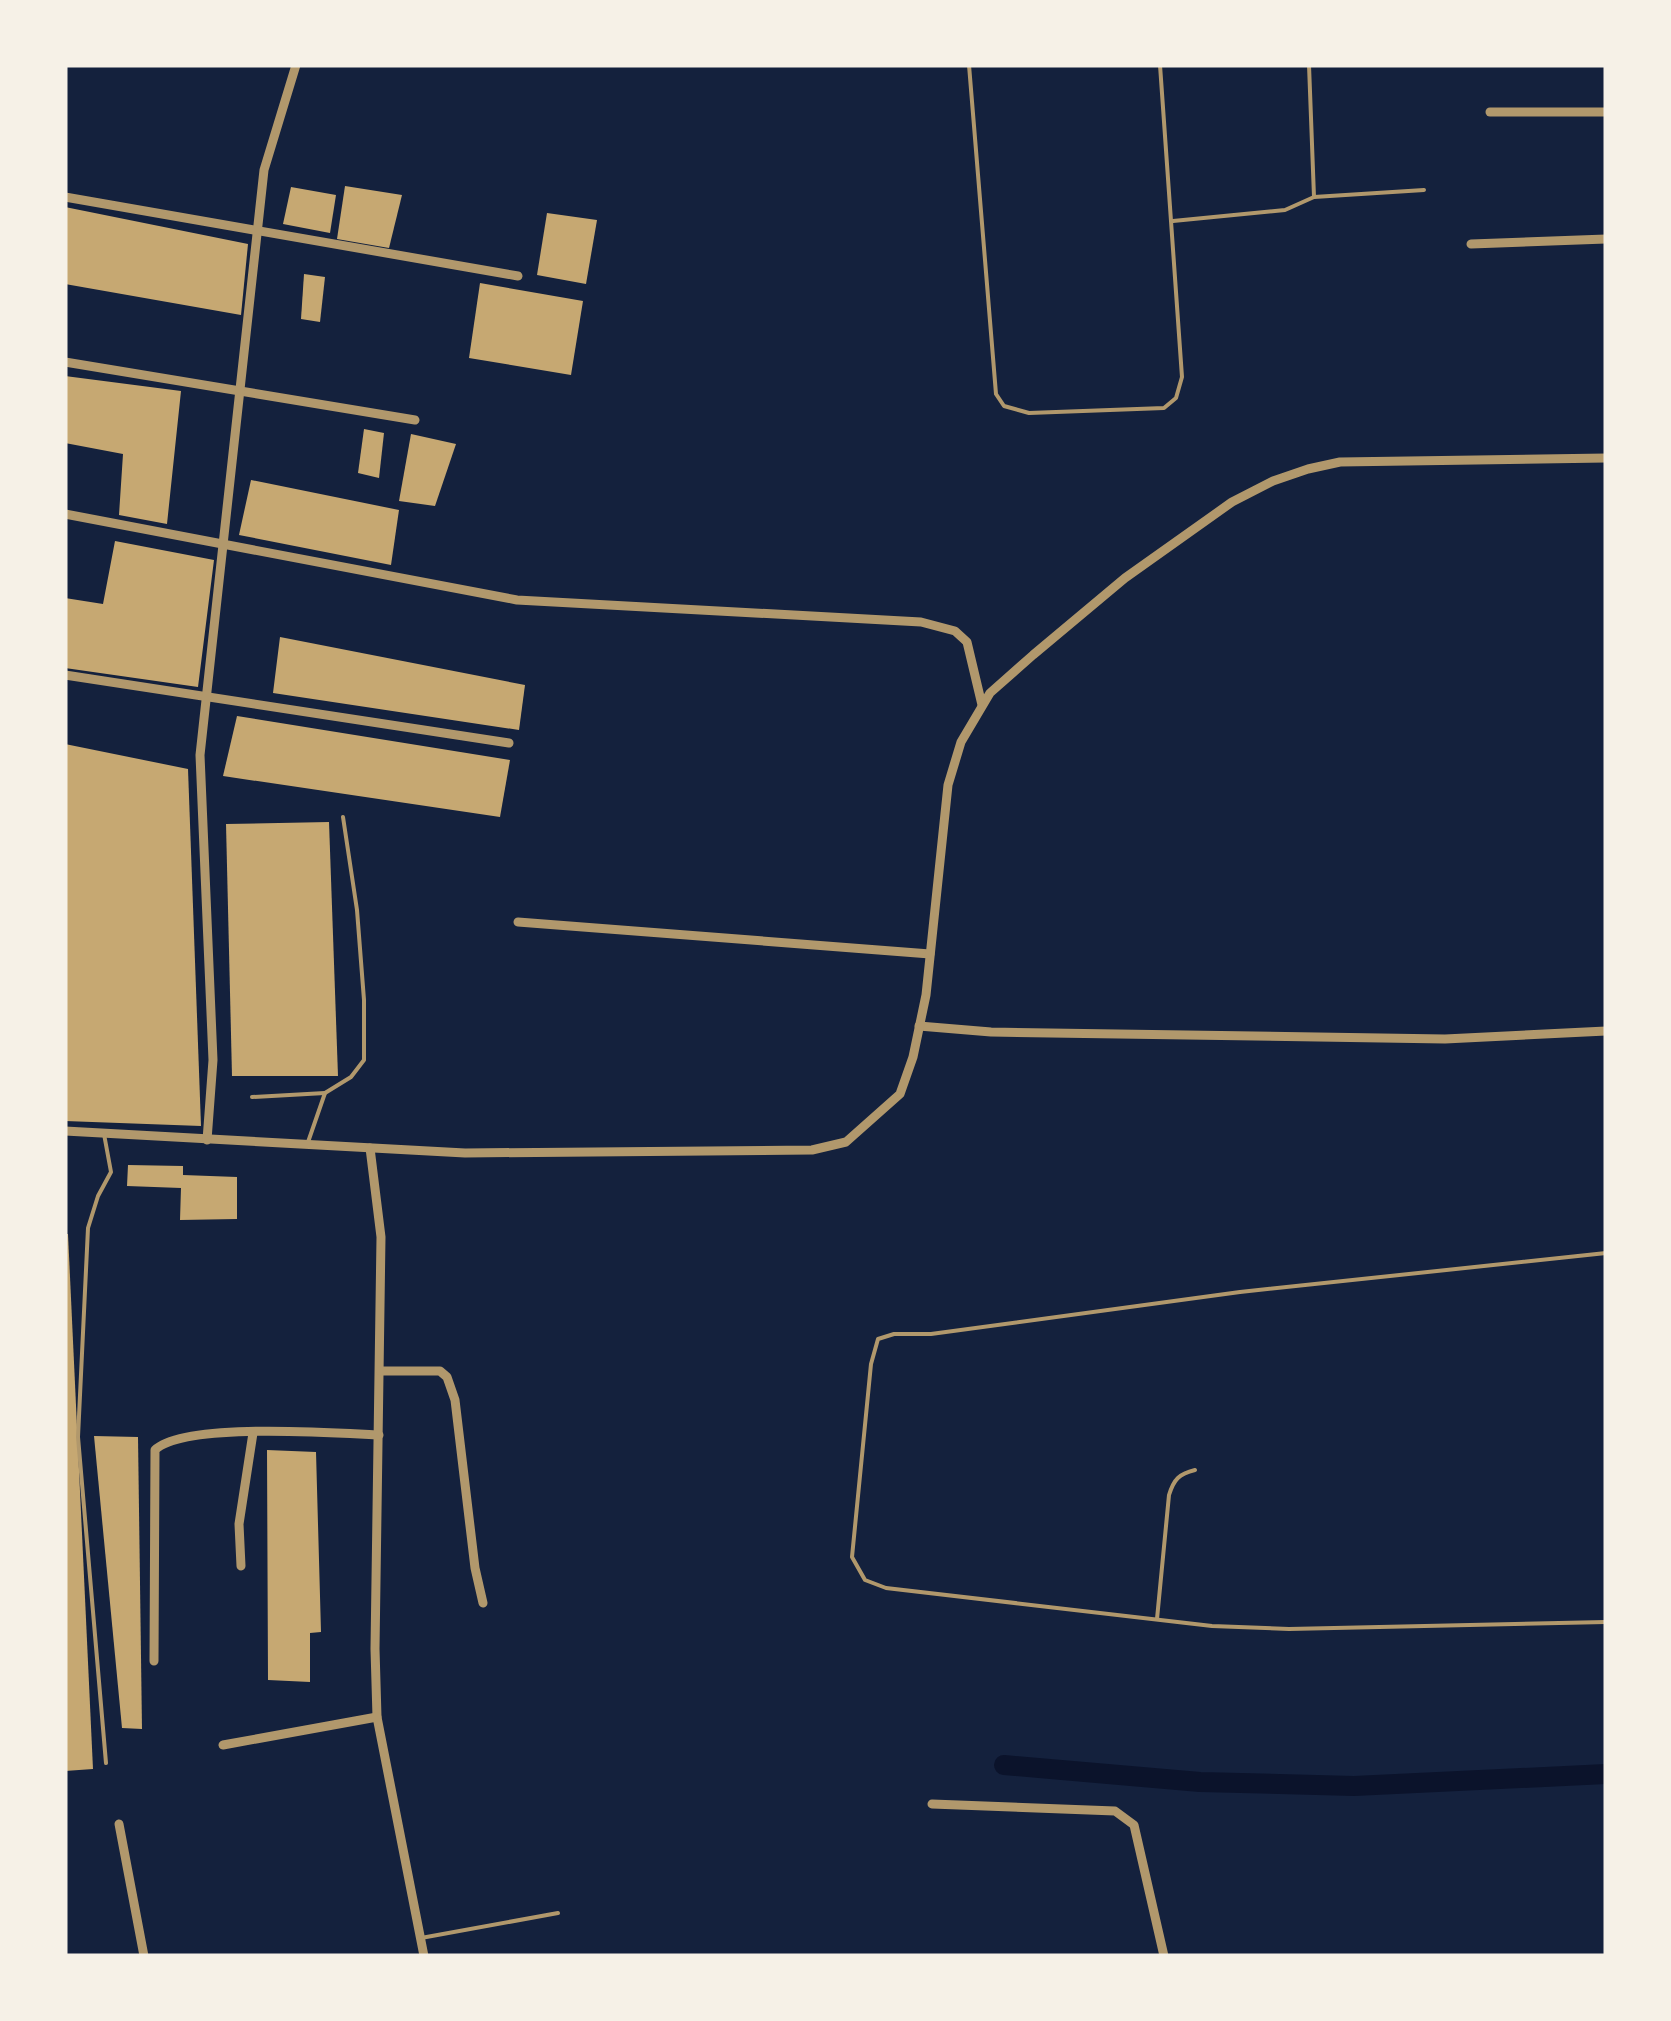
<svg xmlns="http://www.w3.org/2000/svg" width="1671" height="2021" viewBox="0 0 1671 2021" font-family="'Work Sans',sans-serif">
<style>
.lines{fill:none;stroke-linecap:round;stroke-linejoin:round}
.canal{stroke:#0b132b;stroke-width:20}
.building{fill:#c6a872}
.service{stroke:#b1986c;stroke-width:4}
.minor{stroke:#b1986c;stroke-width:9}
</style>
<rect width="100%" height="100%" fill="#14213d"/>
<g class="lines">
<!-- canal -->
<path class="canal" d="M1004,1765L1200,1782L1354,1786L1606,1774"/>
</g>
<!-- building -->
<g class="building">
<path d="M345,186L402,195L389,248L337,239Z"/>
<path d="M291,187L336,195L330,233L283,224Z"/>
<path d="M65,207L248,244L241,315L65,284Z"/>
<path d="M547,213L597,220L586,284L537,275Z"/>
<path d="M304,274L325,277L320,322L301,319Z"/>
<path d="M480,283L583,301L571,375L469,358Z"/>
<path d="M65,376L181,391L167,524L119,515L123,454L65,443Z"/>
<path d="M364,429L384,433L379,478L358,473Z"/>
<path d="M411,434L456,444L435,506L399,501Z"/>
<path d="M251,480L399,510L391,565L239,535Z"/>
<path d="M115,541L214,560L198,687L65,668V598L103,604Z"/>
<path d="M280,637L525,685L519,730L273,693Z"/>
<path d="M237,716L510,760L500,817L223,776Z"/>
<path d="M65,744L188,769L201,1126L65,1121Z"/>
<path d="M329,822L338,1076H232L226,824Z"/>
<path d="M128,1165L183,1166V1175L237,1177V1219L180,1220L181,1188L127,1186Z"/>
<path d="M65,1234H68L93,1769L65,1771Z"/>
<path d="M94,1436L138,1437L142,1729L122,1728Z"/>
<path d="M267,1450L316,1452L321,1632L310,1633V1682L268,1680Z"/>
</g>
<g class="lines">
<!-- service -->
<g class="service">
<path d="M969,65L996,394L1004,406L1029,413L1164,408L1176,398L1182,377L1160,65"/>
<path d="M1309,65L1314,197"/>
<path d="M1173,221L1285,210L1314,197L1424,190"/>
<path d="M252,1097L325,1093"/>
<path d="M104,1134L111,1172L98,1196L88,1228L78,1437L106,1763"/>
<path d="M307,1145L325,1093L351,1077L364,1060V1000L357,910L343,817"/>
<path d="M1606,1253L1240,1292L931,1334H894L878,1339L871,1364L852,1557L865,1580L886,1588L1212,1626L1289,1629L1606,1622"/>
<path d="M1157,1619L1169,1495C1174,1479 1179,1474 1195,1470"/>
<path d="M421,1938L558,1913"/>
</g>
<!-- minor -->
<g class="minor">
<path d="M1490,112H1606"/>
<path d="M65,197L518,276"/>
<path d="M1471,244L1606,239"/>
<path d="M65,362L415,420"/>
<path d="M65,514L517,600L921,622L955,631L967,642L982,705"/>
<path d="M65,675L509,743"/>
<path d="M518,922L930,954"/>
<path d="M919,1026L991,1032L1445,1039L1606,1031"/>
<path d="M65,1131L465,1153L812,1150L846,1142L900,1094L913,1057L926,995L948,785L961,742L990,693L1033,655L1125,578L1232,502L1273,481L1308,469L1340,462L1606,458"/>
<path d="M207,1140L213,1060L200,755L264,170L296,65"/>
<path d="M370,1148L381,1237L375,1649L377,1717L424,1956"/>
<path d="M381,1371H440L447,1377L455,1400L475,1568L483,1603"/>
<path d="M241,1566L239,1524L253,1433"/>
<path d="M154,1661L155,1450C183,1422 335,1433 379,1435"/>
<path d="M223,1745L377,1717"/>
<path d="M932,1804L1115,1811L1134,1825L1164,1956"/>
<path d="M119,1824L144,1956"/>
</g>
</g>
<!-- border -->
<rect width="1671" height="2021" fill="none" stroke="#f6f1e7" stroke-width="135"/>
</svg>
